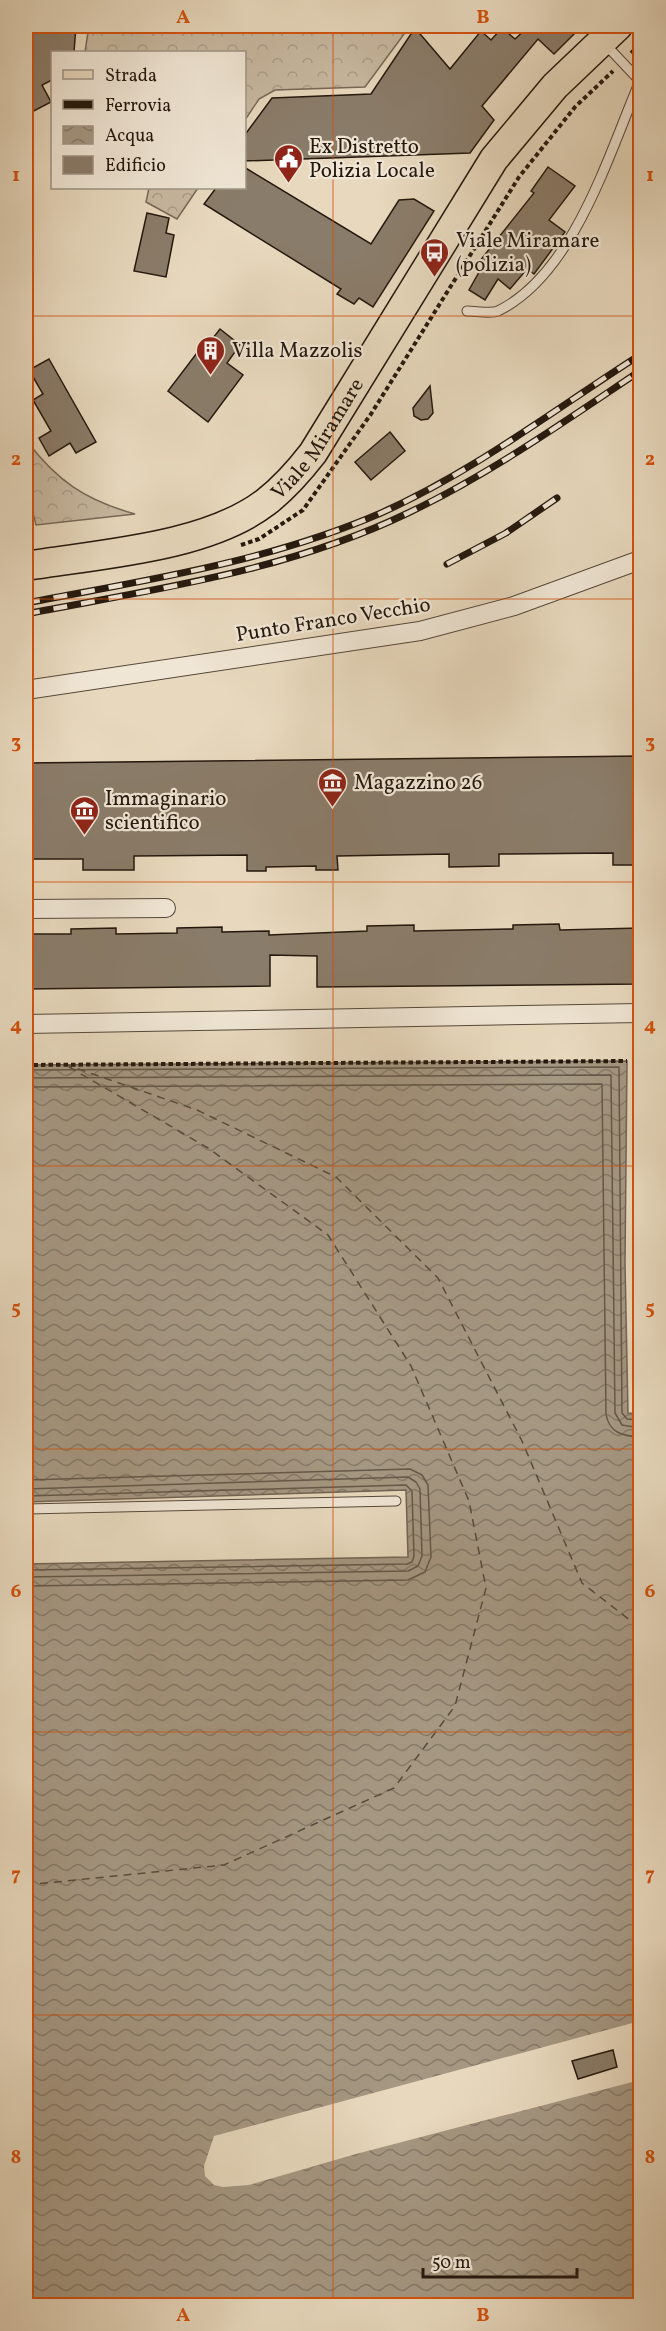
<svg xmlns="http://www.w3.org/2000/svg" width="666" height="2331" viewBox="0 0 666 2331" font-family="Vollkorn,serif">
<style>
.forest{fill:url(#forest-crowns);stroke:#766857;stroke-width:1.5}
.water{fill:url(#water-waves);stroke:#716454;stroke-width:1.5}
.pier{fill:#e8d9be}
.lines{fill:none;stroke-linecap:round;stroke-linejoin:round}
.shore{stroke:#645848;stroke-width:1.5}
.ferry{stroke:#584b3c;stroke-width:1.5;stroke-dasharray:8 6;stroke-linecap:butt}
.building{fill:#8a7c6a;stroke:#24180e;stroke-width:1.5}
.service-casing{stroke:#55483a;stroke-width:11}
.minor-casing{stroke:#55483a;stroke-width:20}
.primary-casing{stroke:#24180e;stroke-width:31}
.path{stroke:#24180e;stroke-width:4;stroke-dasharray:4.5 3;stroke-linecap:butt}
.service{stroke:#f0e6d5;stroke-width:9}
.minor{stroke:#f0e6d5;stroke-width:18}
.primary{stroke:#e8d9be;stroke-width:28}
.rail-casing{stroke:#24180e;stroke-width:7}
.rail{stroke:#f0e6d5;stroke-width:4.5;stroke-dasharray:14;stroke-linecap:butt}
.grid{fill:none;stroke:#d4520c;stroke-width:1.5;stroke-opacity:0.55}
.labels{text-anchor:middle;stroke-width:4.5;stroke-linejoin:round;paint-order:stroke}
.poi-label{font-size:21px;fill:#24180e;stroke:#f0e6d5;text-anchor:start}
.street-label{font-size:21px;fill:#24180e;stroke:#f0e6d5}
.neatline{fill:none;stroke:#d4520c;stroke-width:2}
.grid-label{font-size:20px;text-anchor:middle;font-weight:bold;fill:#d4520c}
</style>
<defs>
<pattern id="forest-crowns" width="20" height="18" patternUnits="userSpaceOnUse" patternTransform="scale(1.5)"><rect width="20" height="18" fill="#c7b8a0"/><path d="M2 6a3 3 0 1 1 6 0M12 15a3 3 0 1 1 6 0" fill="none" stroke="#ab9d89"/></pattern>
<pattern id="water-waves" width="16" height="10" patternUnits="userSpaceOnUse" patternTransform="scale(1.5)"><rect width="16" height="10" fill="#a59782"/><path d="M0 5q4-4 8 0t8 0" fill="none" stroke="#867a69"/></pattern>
</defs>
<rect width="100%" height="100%" fill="#e8d9be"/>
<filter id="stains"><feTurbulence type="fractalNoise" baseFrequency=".00333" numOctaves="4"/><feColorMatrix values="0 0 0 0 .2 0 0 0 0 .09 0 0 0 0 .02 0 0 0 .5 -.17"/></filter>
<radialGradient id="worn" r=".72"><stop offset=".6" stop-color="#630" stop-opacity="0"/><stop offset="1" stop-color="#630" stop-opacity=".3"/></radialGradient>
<!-- forest -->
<g class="forest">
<path d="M89,26H410L365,87L275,90L259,99L245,120L244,52H85Z"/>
<path d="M149,188H198L177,219L146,202Z"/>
<path d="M26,440C57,481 85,500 135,514L36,525L26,485Z"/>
</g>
<!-- water -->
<path class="water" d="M627,1061L625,1263L628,1413L640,1414V2305H26V1564L408,1557L406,1490L26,1502V1065Z"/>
<!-- pier -->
<path class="pier" d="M640,2021V2080L356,2154L249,2185L223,2187L214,2185L205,2176L204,2166L214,2136Z"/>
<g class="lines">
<!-- shore -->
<g class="shore">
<path d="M26,1070L619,1067L622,1413L627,1419L640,1420"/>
<path d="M26,1078L611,1075L615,1413L622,1425L640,1428"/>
<path d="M26,1087L602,1084L606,1414C609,1433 623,1436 640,1437"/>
<path d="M26,1480L410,1469L422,1475L428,1485L431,1557L425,1572L408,1580L26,1586"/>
<path d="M26,1489L408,1477L416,1482L420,1489L422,1556L418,1566L408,1571L26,1577"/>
<path d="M26,1496L406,1485L412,1491L414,1556L412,1562L407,1564L26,1570"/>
</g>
<!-- ferry -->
<path class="ferry" d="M26,1885L224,1865L394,1788L455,1706L486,1588L469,1501L411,1366L328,1235L208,1148L64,1064L197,1110L336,1177L438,1278L522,1441L582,1583L640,1628"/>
</g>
<!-- building -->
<g class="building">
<path d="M26,26H76L74,52H52V80L42,85L51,102L26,115Z"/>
<path d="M525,26H582L554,54L538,39L482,106L494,120L470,153L244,161V136L272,98L371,94L415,28L450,69L481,31L491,40L502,28L515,39L527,28Z"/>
<path d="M244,167L371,244L399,200L414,199L434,211L373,307L359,298L354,304L337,294L341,289L204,204L216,188H244Z"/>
<path d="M548,167L575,186L549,220L565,232L534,274L527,269L510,289L498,279L485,300L469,290L483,265L479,262L534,193L531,191Z"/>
<path d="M147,213L169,218L166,233L174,235L166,277L134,271Z"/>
<path d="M220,329L240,345L227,363L243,375L208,422L168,391L203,345L206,347Z"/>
<path d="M49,359L96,442L76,453L70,443L49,456L39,438L51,431L33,400L43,394L29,370Z"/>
<path d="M430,386L433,413L428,419L421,420L414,416L413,408Z"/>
<path d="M390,432L405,451L371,480L355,462Z"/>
<path d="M640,756V865H613V853L499,854V866L449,867V854L337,856L338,870H316V866L266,867V871H247V855L134,856V870H83V859H26V763Z"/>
<path d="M559,924L560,930L640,928V984L317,987V956L270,955V986L26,989V934H71V929L116,928V934L177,933V928L222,927V932L269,931V935L367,931V926L414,925V931L513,929V925Z"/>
<path d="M613,2050L617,2067L578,2079L572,2061Z"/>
</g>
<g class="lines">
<defs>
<g id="service">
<path d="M467,311C476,311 491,314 498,311C574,274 609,153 640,81L605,44"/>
<path d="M26,1509L396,1501"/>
</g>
<g id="minor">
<path d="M26,690L420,631L514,606L640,560"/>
<path d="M26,909L166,908"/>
<path d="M26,1024L640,1013"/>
</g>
<g id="primary">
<path id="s1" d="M26,566C99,554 206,548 266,502C284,488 299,471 313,453L494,159L555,86L618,26"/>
</g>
</defs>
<!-- service casing -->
<use href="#service" class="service-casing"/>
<!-- minor casing -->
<use href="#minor" class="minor-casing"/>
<!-- primary casing -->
<use href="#primary" class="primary-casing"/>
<!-- path -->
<g class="path">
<path d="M631,53L640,45"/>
<path d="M241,545L259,539L303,510L371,414L519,177L575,107L613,71"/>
<path d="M26,1065L627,1061"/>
</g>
<!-- service -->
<use href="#service" class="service"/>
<!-- minor -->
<use href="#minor" class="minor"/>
<!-- primary -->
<use href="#primary" class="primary"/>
<defs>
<g id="rail">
<path d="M447,564L506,533L557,498"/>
<path d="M26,603C146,580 268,562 381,513C475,471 555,409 640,355"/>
<path d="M26,614C155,589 288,571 408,513C490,474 565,421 640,371"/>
</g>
</defs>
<!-- rail casing -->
<use href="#rail" class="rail-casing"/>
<!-- rail -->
<use href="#rail" class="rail"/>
</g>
<!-- grid -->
<path class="grid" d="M333,26V2306M26,316H640M26,599H640M26,882H640M26,1166H640M26,1449H640M26,1732H640M26,2015H640"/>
<!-- icons -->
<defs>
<symbol id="civic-pin" viewBox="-11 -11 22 30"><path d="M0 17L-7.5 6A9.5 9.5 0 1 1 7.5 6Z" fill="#8f2418" stroke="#f0e6d5"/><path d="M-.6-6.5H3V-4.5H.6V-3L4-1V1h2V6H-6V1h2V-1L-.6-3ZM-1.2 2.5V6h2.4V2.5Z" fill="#fff"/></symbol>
<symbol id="bus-pin" viewBox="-11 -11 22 30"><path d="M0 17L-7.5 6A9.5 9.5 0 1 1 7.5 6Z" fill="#8f2418" stroke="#f0e6d5"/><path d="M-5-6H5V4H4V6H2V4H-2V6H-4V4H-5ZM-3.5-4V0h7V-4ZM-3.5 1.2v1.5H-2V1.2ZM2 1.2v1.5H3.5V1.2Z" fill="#fff"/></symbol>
<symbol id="building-pin" viewBox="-11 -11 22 30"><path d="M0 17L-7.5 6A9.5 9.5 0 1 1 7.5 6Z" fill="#8f2418" stroke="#f0e6d5"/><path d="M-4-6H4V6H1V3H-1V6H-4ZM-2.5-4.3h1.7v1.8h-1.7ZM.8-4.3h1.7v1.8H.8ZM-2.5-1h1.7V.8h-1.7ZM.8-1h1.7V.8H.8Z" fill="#fff"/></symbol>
<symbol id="museum-pin" viewBox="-11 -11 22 30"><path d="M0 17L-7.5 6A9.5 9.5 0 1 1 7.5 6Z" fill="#8f2418" stroke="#f0e6d5"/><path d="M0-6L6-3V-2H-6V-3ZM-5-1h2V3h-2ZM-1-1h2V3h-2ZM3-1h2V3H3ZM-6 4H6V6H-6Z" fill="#fff"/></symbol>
</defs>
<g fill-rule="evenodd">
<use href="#civic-pin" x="272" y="142" width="33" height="45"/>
<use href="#bus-pin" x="418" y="236" width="33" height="45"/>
<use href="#building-pin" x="194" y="334" width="33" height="45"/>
<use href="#museum-pin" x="316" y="766" width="33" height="45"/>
<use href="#museum-pin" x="68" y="794" width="33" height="45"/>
</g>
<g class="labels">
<!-- poi labels -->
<g class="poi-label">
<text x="309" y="153">Ex Distretto<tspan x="309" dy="24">Polizia Locale</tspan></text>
<text x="456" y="247">Viale Miramare<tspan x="456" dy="24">(polizia)</tspan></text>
<text x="232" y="357">Villa Mazzolis</text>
<text x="354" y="789">Magazzino 26</text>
<text x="105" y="805">Immaginario<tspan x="105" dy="24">scientifico</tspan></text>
</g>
<!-- street labels -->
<g class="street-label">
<text dy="7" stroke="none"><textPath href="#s1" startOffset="333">Viale Miramare</textPath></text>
<text transform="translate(333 619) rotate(-9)" y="7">Punto Franco Vecchio</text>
</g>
</g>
<!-- margin -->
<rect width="666" height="2331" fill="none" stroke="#e8d9be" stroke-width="66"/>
<!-- legend -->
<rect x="51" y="51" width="195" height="138" fill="#f0e6d5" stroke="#9e9485" stroke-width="1.5"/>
<rect x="63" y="70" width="30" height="9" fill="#e8d9be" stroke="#9e9485" stroke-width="1.5"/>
<text x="105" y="81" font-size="18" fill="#24180e">Strada</text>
<rect x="63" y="100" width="30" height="9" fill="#24180e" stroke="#9e9485" stroke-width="1.5"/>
<text x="105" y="111" font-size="18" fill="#24180e">Ferrovia</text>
<rect x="63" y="126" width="30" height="18" fill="url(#water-waves)" stroke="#9e9485" stroke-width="1.5"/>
<text x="105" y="141" font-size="18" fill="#24180e">Acqua</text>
<rect x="63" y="156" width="30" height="18" fill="#8a7c6a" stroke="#9e9485" stroke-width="1.5"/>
<text x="105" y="171" font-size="18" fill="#24180e">Edificio</text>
<!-- scale -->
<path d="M423 2268v9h154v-9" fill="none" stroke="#24180e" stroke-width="3"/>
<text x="432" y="2268" font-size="18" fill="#24180e" stroke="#f0e6d5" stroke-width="4.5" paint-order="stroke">50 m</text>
<rect x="33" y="33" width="600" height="2265" class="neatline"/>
<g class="grid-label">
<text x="183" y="23">A</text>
<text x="483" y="23">B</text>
<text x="16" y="181">1</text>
<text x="650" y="181">1</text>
<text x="16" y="465">2</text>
<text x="650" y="465">2</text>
<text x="16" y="748">3</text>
<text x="650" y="748">3</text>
<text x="16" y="1031">4</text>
<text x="650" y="1031">4</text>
<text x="16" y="1314">5</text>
<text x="650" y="1314">5</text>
<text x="16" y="1597">6</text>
<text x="650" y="1597">6</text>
<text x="16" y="1880">7</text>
<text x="650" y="1880">7</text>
<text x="16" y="2163">8</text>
<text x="650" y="2163">8</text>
<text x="183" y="2321">A</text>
<text x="483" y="2321">B</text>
</g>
<rect width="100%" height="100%" filter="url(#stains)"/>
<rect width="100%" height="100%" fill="url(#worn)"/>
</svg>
